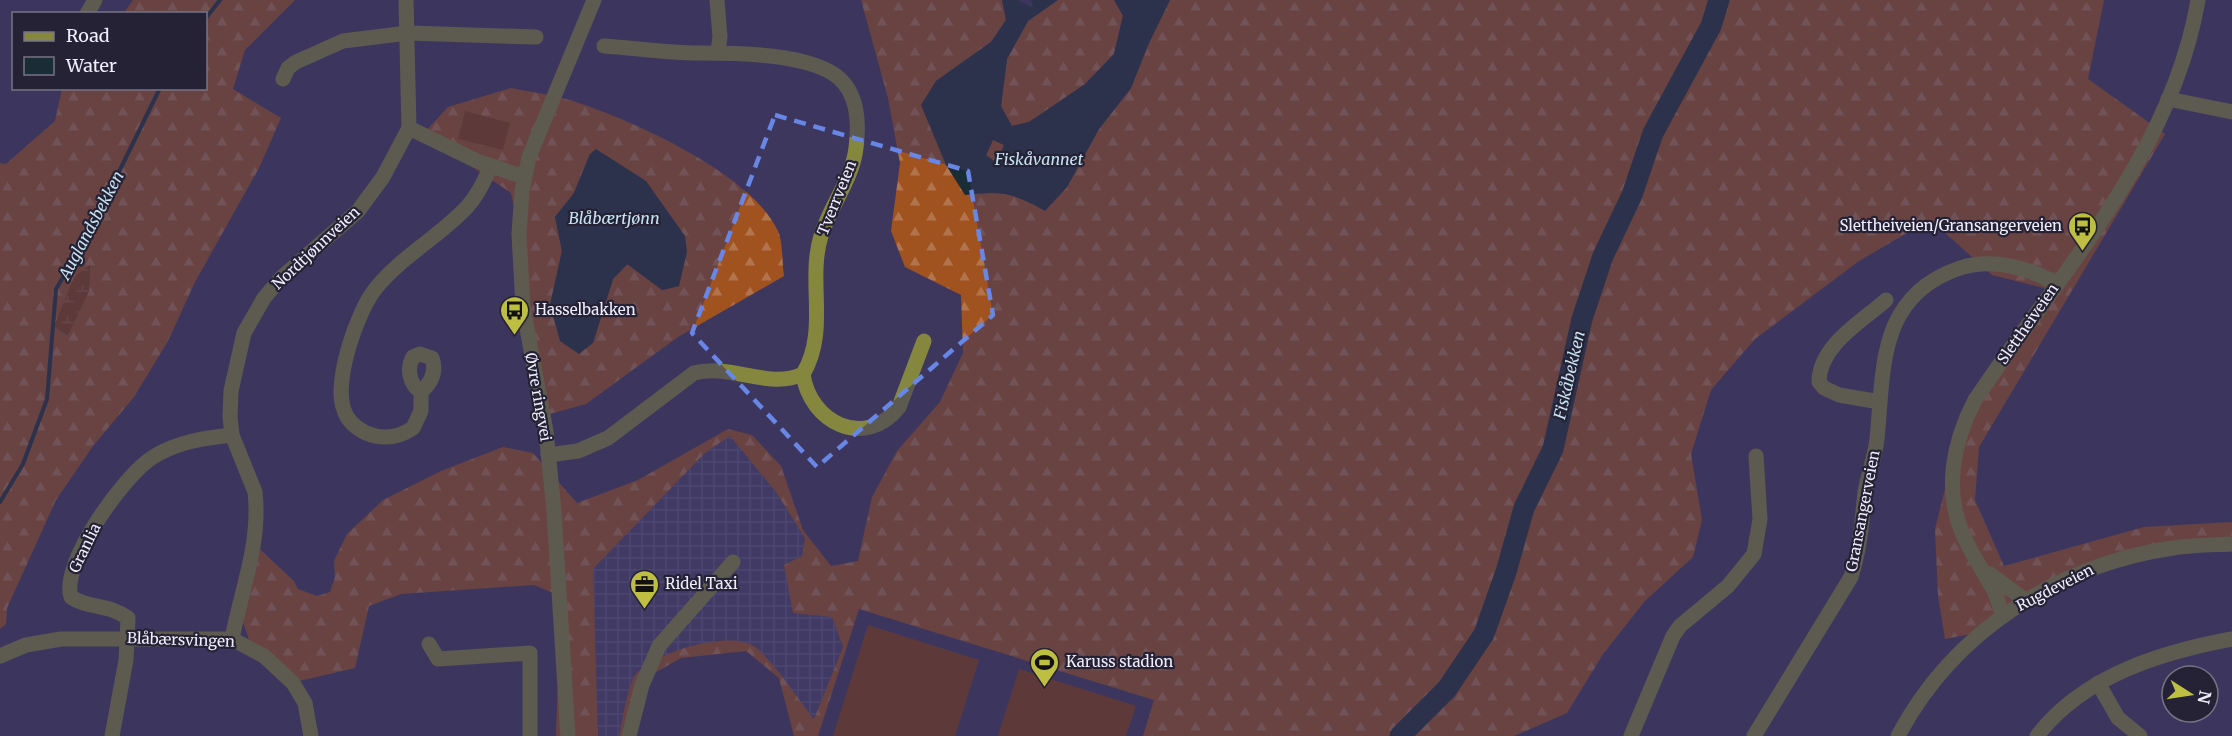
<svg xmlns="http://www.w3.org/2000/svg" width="2232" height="736" viewBox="0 0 2232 736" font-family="Merriweather,serif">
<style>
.industrial{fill:url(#industrial-grid)}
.forest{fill:url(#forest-firs);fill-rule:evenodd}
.wetland{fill:url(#wetland-marsh)}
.pitch{fill:#863f0d}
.water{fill:#1a2d37;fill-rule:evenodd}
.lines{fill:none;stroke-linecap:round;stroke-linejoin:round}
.stream{stroke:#1a2d37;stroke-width:4}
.river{stroke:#1a2d37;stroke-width:21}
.minor{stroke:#86873f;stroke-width:15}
.marked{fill:none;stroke:#6786e5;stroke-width:4.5;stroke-dasharray:12 8;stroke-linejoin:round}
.labels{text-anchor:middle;stroke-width:4.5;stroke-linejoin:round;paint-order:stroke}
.street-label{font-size:15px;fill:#f0eefd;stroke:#242234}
.poi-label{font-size:15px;fill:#f0eefd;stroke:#242234;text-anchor:start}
.water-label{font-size:16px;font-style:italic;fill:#c7e4f2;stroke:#242234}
</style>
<defs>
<pattern id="industrial-grid" width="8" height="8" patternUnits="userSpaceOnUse" patternTransform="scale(1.5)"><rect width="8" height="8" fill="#463f6d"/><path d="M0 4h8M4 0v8" fill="none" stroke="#615b83"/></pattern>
<pattern id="forest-firs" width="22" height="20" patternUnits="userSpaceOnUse" patternTransform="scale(1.5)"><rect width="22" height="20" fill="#a0521f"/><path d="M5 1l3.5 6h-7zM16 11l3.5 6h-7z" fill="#b2744c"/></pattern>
<pattern id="wetland-marsh" width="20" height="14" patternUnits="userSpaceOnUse" patternTransform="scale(1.5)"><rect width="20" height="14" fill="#863f0d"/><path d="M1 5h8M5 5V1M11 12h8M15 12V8" fill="none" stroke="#975b31"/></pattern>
</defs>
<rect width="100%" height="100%" fill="#3d375e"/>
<!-- industrial -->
<path class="industrial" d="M730,436L776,492L805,538L802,556L832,617L843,647L814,719L754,645L719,640L659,659L635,676L619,736H598L593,569L705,453Z"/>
<!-- forest -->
<g class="forest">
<path d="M133,0H295L245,50L233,89L281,118L259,168L195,282L168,341L134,397L93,446L56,500L7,608L6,624L0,629V163L6,164L55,121L62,89L206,88V14L124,13ZM90,265L89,291L67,335L54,326Z"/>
<path d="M861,0H1002L1006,20L991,42L936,81L965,195C1002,191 1011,192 1045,210L1067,187L1099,129L1131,88L1149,43L1170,0H2104L2088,79L2165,134L1979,447L1975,500L2004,566L2144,527L2232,522V549L2090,563L1976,633L1945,639L1938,596L1935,529L1951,465L1977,404L2048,289L1992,275L1942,230L1917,227L1859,261L1755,339L1711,390L1691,454L1702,520L1693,557L1645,601L1603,654L1567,713L1514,736H1143L1154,700L859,609L818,736H794L779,678L746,651L681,658L644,679L632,736H619C622,723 628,683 636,674C658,652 723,631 752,645C766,651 802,704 814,719L843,647L832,617L793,613L784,565L802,556L805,538L776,492L730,436L705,453L593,569L598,736H556L561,596L534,585L401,594L369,606L355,668L295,682L252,648L237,605L250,540L294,581L298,589L317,596L330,592L335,577L334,561L347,534L383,500L441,471L503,447L533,453L577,503L638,480L728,429L752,435L781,466L803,530L831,566L858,561L872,497L897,451L940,402L963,353L961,295L905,267L891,231L900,163L888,98Z"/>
<path d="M1058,0H1114L1123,15L1114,54L1085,85L1029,122L1011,126L1001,106L1007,59L1028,21Z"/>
<path d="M511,88C531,92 554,95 573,101C632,120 751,173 778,231C783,242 782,263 784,276L678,337L586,404L546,415L527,378L522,315L523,249L511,193L462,160L426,131L448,107ZM590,154L679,286L663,290L628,264L613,279L593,343L550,305L562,251L555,217L574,193Z"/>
<path d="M993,139L1004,145L997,163L986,156Z"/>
</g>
<!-- wetland -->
<path class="wetland" d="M90,265L89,291L68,335L54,326L74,277Z"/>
<!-- pitch -->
<g class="pitch">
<path d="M465,111L510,123L503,150L458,139Z"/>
<path d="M868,625L979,660L955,736H833Z"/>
<path d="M1019,669L1136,706L1126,736H998Z"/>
</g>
<!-- water -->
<g class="water">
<path d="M1002,0H1018L1033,8L1031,0H1058L1028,21L1007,59L1001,106L1012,126L1029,122L1085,84L1114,54L1123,16L1114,0H1170L1149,43L1131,88L1099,129L1067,187L1045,211C1011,192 1002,191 965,195L946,165L921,105L936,81L991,42L1006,20ZM993,140L1004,145L997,163L986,155Z"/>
<path d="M596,149L646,181L685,236L687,252L679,286L662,290L627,264L613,279L593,343L579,354L560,341L550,305L562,251L555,217L574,193L590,154Z"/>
</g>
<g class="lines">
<!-- stream -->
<g class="stream">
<path d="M206,18L220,0"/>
<path d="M0,502L23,464L47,399L56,289L89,233L160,88"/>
</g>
<!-- river -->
<path class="river" d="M1400,736L1447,689L1484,634L1506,572L1524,508L1553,449L1582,319L1603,256L1632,195L1653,133L1711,26L1719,0"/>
<!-- minor -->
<g class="minor">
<path d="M717,0L720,37L718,51"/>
<path d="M87,14L95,0"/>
<path d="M283,79L288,68L296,62L343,41L408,33L536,37"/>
<path d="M2168,99L2232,112"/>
<path d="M409,128L477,161L524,177"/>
<path d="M803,374C810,423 865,450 899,407L924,341"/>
<path d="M421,392C410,385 406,369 413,357L420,354L432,358C437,372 431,383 421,392V411L413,428C398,438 383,440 366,433C356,428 347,420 344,410C333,382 357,311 376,288C401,257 437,238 465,209C477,197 484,181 491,166"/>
<path d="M1880,402L1839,395L1824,388L1819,382C1819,345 1863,321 1886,300"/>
<path d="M548,455L578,451L608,438L694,373C730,363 768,390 803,374C829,331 807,281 821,236C830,205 852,181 856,148C859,125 858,96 840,79C812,53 735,53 699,53C667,53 635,48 604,46"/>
<path d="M1990,574L2025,600"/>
<path d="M2003,615C1999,607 1998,598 1993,589C1984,572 1972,555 1964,537C1943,491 1953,442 1975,400C2059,274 2172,154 2198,0"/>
<path d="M232,639C241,591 261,542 255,492L232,435L230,417L231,391L244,333L264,298L281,278L358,211L383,177L409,128L406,0"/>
<path d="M429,644L438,659L530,653V736"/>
<path d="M0,656L26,645L61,639H232L264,656L293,683L305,703L311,736"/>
<path d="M2098,683L2118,718L2140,736"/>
<path d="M112,736L126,660L128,618C110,604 88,609 71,597C60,564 124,475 153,457C177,442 204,438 232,435"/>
<path d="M568,736L554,511L546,431L523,307L519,234L522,191L529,157L594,0"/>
<path d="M629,736L642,685L659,646L733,562"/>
<path d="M1631,736L1673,636L1680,626L1728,586L1754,554L1760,519L1756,456"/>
<path d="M1754,736L1851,577C1860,549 1862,522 1865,492C1868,474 1875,457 1877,439C1884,369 1877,296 1960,268C1991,258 2029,267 2056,284"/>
<path d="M1898,736C1953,632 2057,565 2173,548C2192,545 2212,545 2232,544"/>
<path d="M2037,736C2083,676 2161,652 2232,639"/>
</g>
</g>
<!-- marked area -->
<path d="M0 0H2232V736H0ZM775,115L968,171L993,315L817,467L692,333Z" fill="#3d375e" fill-opacity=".55" fill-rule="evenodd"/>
<path class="marked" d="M775,115L968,171L993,315L817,467L692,333Z"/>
<!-- icons -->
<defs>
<symbol id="bus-pin" viewBox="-11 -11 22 30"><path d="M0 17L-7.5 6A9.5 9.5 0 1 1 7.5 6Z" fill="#bebf42" stroke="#242234"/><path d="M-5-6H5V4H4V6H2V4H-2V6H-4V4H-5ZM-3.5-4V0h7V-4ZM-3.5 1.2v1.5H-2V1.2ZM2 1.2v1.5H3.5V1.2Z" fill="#111"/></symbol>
<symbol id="office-pin" viewBox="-11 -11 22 30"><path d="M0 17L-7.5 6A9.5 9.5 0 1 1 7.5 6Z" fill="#bebf42" stroke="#242234"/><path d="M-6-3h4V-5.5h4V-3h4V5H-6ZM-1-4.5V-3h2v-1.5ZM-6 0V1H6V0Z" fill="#111"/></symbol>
<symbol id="stadium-pin" viewBox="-11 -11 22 30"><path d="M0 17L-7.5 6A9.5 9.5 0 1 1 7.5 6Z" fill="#bebf42" stroke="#242234"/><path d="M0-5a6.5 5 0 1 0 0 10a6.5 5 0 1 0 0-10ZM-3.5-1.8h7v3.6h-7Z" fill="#111"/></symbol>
</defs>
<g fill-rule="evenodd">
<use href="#bus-pin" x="2066" y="210" width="33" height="45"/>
<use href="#bus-pin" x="498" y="294" width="33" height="45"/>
<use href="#office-pin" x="628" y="568" width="33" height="45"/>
<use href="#stadium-pin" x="1028" y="646" width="33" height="45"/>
</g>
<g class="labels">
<!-- street labels -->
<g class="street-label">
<text transform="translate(837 198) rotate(-68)" y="5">Tverrveien</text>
<text transform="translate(316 248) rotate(-43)" y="5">Nordtjønnveien</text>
<text transform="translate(2028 324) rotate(-55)" y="5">Slettheiveien</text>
<text transform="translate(538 397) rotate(80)" y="5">Øvre ringvei</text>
<text transform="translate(1863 511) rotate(-79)" y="5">Gransangerveien</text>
<text transform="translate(85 548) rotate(-64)" y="5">Granlia</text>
<text transform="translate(2055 588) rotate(-27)" y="5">Rugdeveien</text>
<text transform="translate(181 640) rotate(2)" y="5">Blåbærsvingen</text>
</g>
<!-- poi labels -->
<g class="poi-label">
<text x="2062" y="231" text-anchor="end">Slettheiveien/Gransangerveien</text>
<text x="535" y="315">Hasselbakken</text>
<text x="665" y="589">Ridel Taxi</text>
<text x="1066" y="667">Karuss stadion</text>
</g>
<!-- water labels -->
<g class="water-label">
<text x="1039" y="165">Fiskåvannet</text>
<text x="614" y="224">Blåbærtjønn</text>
<text transform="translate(91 225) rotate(-62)" y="6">Auglandsbekken</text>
<text transform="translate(1569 375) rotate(-77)" y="6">Fiskåbekken</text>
</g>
</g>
<!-- legend -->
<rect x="12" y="12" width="195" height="78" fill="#242234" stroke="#767484" stroke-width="1.5"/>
<rect x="24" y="32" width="30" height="9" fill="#86873f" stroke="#767484" stroke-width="1.5"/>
<text x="66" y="42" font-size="18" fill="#f0eefd">Road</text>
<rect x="24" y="57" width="30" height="18" fill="#1a2d37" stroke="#767484" stroke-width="1.5"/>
<text x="66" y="72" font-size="18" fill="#f0eefd">Water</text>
<!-- north arrow -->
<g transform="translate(2190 694) rotate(102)"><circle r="28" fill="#242234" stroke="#767484" stroke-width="1.5"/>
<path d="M0-4.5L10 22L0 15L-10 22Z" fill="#bebf42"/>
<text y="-9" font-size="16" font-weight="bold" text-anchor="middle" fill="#f0eefd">N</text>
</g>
</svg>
